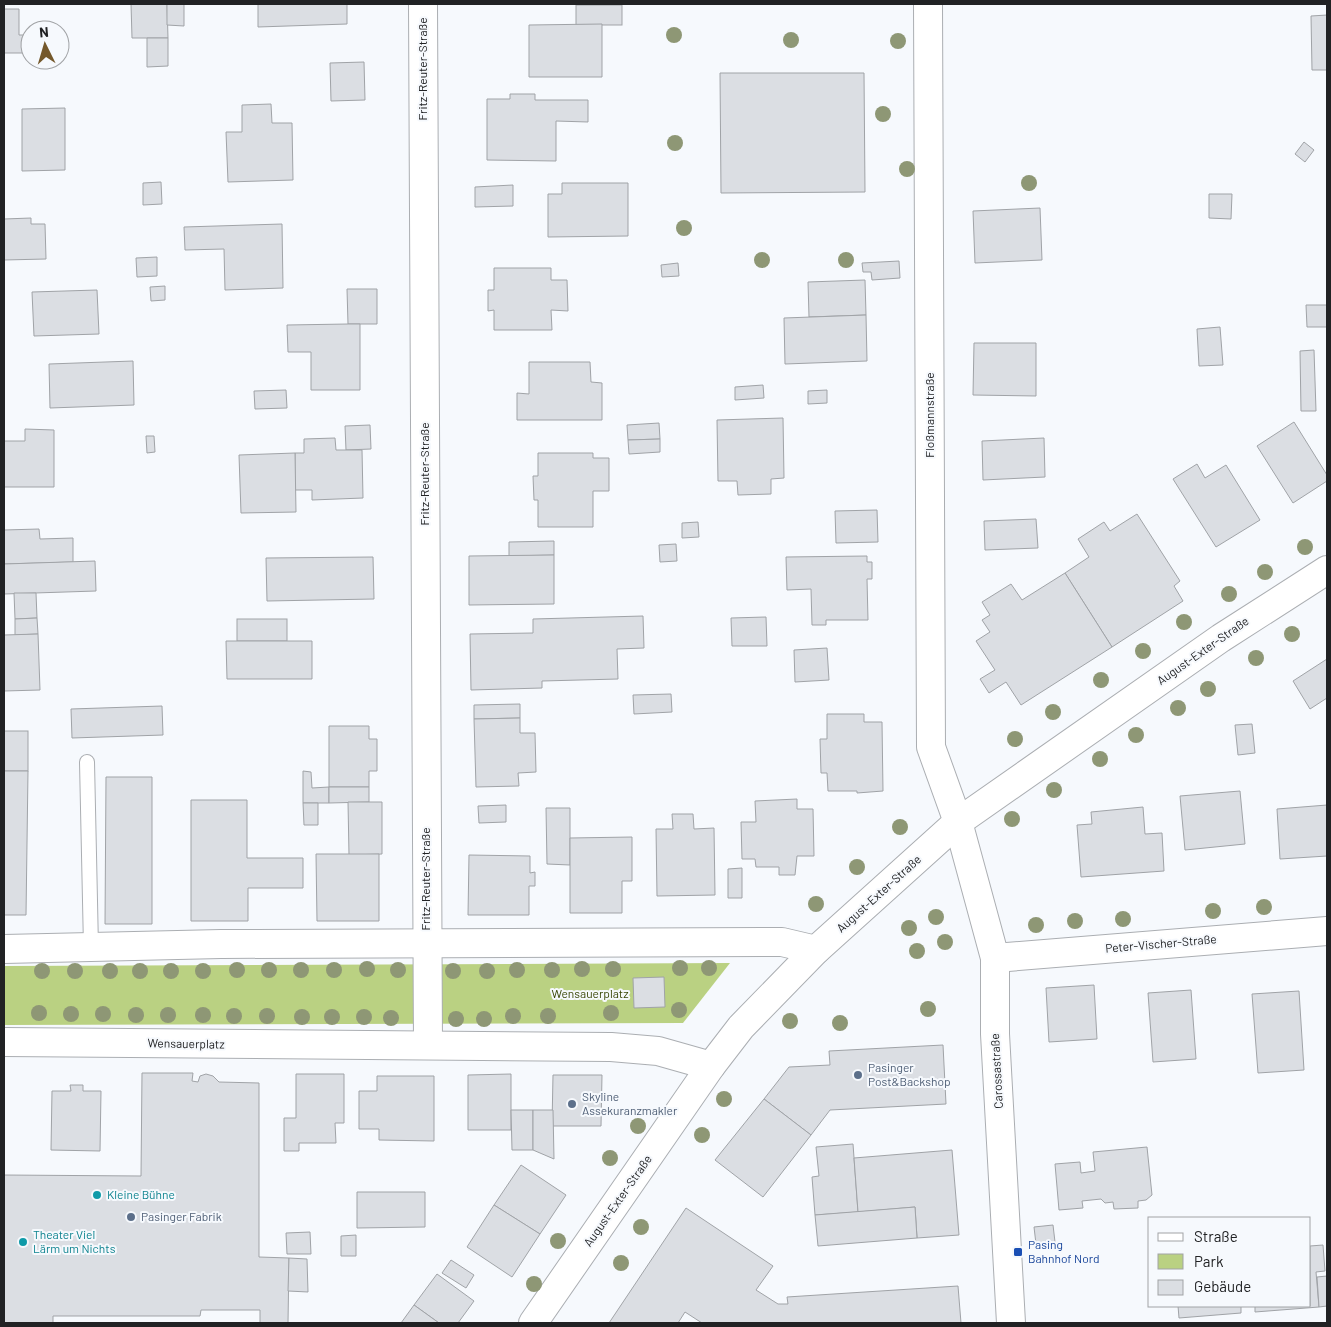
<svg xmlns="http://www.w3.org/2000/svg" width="1331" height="1327" viewBox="0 0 1331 1327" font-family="Barlow,sans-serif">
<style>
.green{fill:#bad182}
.building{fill:#dbdee3;stroke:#a0a3a7}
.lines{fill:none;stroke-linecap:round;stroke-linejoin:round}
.service-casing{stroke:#abaeb2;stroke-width:16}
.minor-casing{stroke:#abaeb2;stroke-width:30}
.service{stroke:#fff;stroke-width:14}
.minor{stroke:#fff;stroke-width:28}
.tree{fill:#8e9775}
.service-dot{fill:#5c6f8a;stroke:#f6f9fd;stroke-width:2}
.culture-dot{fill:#0f9aa8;stroke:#f6f9fd;stroke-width:2}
.transit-dot{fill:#1a4fb4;stroke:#f6f9fd;stroke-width:2}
.labels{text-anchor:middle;stroke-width:4;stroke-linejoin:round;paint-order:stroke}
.street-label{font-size:12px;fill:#212224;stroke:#f6f9fd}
.park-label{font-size:12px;fill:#394705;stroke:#f6f9fd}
.service-label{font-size:12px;fill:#4e5e75;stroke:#f6f9fd;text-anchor:start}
.culture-label{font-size:12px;fill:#0d838f;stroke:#f6f9fd;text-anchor:start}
.transit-label{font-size:12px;fill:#164399;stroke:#f6f9fd;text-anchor:start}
</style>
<rect width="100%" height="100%" fill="#f6f9fd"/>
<!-- green -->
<path class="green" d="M730,963L683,1023L4,1025V966Z"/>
<!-- building -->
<g class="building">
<path d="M131,4H167L168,38H132Z"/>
<path d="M167,4H184V26L167,25Z"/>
<path d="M258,4H356H347V24L258,27Z"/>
<rect x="576" y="5" width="46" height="20"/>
<path d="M4,9H19V35H30V53H4Z"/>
<path d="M1327,15V70H1312L1311,16Z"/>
<path d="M602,24V77H529V25Z"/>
<path d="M147,38H168V66L147,67Z"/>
<path d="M364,62L365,100L331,101L330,63Z"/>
<path d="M720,73H864L865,192L721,193Z"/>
<path d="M510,94H535V100H588V122L556,121V161L487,160V99H510Z"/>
<path d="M271,104L272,123H292L293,180L228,182L226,132H242V105Z"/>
<path d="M65,108V170L22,171V109Z"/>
<path d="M1304,142L1314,150L1305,162L1295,154Z"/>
<path d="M161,182L162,204L143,205V183Z"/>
<path d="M562,183H628V236L548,237V194H562Z"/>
<path d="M513,185V206L475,207V187Z"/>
<path d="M1209,194H1232L1231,219L1209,218Z"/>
<path d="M1040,208L1042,260L975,263L973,211Z"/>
<path d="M31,218V224H45L46,259L4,260V219Z"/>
<path d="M282,224L283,288L225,290L224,249L185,250L184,227Z"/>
<path d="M157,257V276L137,277L136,258Z"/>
<path d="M899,261L900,278L872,280L871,272H863L862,263Z"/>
<path d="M678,263L679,276L662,277L661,265Z"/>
<path d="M494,268H551V280H567L568,311L551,310L552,330H494V310L488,311V290H494Z"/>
<path d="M865,280L866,315L809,317L808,282Z"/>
<path d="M165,286V300L151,301L150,287Z"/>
<path d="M347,289H377V324H348Z"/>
<path d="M97,290L99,334L34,336L32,292Z"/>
<path d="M1306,305H1327V327H1307Z"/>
<path d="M866,315L867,361L785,364L784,318Z"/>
<path d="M348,324H360V390H311V352H288L287,325Z"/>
<path d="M1220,327L1223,365L1199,366L1197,329Z"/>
<path d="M974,343H1036V396L973,395Z"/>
<path d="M1314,350L1316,411H1301L1300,351Z"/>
<path d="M133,361L134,405L50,408L49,364Z"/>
<path d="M529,362H590L591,382L602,383V420H517V393L529,394Z"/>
<path d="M763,385L764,398L735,400V387Z"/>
<path d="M286,390L287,408L255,409L254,391Z"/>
<path d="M827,390V403L808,404V391Z"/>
<path d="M783,418L784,478L771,479V494L738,495L737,481H718L717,420Z"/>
<path d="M1294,422L1327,475V481L1293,503L1257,446Z"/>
<path d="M659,423L660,439L628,440L627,425Z"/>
<path d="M370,425L371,449L346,450L345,426Z"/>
<path d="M25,429L54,430V487H4V441H25Z"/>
<path d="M146,436H154L155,452L147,453Z"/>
<path d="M335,438L336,450H362L363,498L312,500V490H295V453H304V439Z"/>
<path d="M1044,438L1045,477L983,480L982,441Z"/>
<path d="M660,439V452L629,454L628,440Z"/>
<path d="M295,453L296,512L241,513L239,455Z"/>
<path d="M538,453H593V458H609V491H593V527H538V500H534L533,476H538Z"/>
<path d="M1197,464L1205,478L1226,465L1260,520L1216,547L1173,479Z"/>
<path d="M877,510L878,542L836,543L835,511Z"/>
<path d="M1137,514L1180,581L1174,586L1183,601L1112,647L1065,573L1089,557L1078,539L1104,522L1110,531Z"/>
<path d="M1036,519L1038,548L985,550L984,521Z"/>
<path d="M698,522L699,537L682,538V523Z"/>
<path d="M39,529L40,539L73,538V562L4,564V530Z"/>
<path d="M554,541V555L509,556V542Z"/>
<path d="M676,544L677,561L660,562L659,545Z"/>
<path d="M554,555V604L469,605V556Z"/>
<path d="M867,556V562H872V579H867L868,620H826V625H812L811,589L787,590L786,557Z"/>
<path d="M373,557L374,599L267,601L266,558Z"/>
<path d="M95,561L96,591L4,594V564Z"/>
<path d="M1065,573L1112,647L1021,705L1006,682L989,693L980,679L995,670L976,641L990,632L982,620L990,615L982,602L1011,584L1022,600Z"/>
<path d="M14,593H36L37,618L15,619Z"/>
<path d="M643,616L644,648L617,649L618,679L542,681V688L471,690L470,634L533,633V619Z"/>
<path d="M766,617L767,646H732L731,618Z"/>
<path d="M37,618L38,634L15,635V619Z"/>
<rect x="237" y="619" width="50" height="22"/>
<path d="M38,634L40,690L4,691V635Z"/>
<path d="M226,641H312V679H227Z"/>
<path d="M827,648L829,680L795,682L794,650Z"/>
<path d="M1327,659V698L1310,709L1293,681Z"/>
<path d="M671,694L672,712L634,714L633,695Z"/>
<path d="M520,704V718L474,719V705Z"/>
<path d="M162,706L163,735L72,738L71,709Z"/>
<path d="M827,714H864V722H882L883,791L857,793V791H828L827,773H821L820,739H827Z"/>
<path d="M520,718V733H535L536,772L518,773L519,786L476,787L474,719Z"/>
<path d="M1252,724L1255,753L1238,755L1235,725Z"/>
<path d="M329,726H369V739H377V771H369V787H329Z"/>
<rect x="4" y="731" width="24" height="40"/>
<path d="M4,771H28L26,915H4Z"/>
<path d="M303,771L311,772L312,788L329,787V803H303Z"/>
<path d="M106,777H152V924H105Z"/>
<path d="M329,787H369V802L329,803Z"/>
<path d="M1240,791L1245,844L1185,850L1180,796Z"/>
<path d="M797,799V809H813L814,856H797L795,875H779V867H756L755,859H742L741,822H756L755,801Z"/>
<path d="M191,800H247V858H303V888H248V921H191Z"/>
<path d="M348,802H382V854L349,855Z"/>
<path d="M303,803H318V825H304Z"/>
<path d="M506,805V822L479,823L478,806Z"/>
<path d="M1327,805V856L1280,859L1277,809Z"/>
<path d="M1143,807L1145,834L1162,833L1164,871L1081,877L1077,825L1092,824L1091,812Z"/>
<path d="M546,808H570V865L547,864Z"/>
<path d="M672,814H693L694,829L714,828L715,895L657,896L656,829H673Z"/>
<path d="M632,837V881H622V913H570V838Z"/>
<path d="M316,854H379V921H317Z"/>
<path d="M469,855L530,856V873L535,872V886H529V915H468Z"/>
<path d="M742,868V898H728V869Z"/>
<path d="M664,977L665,1007L634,1008L633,978Z"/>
<path d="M1094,985L1097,1039L1049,1042L1046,988Z"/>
<path d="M1191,990L1196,1059L1153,1062L1148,993Z"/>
<path d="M1299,991L1304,1070L1258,1073L1252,994Z"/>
<path d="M943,1045L946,1104L830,1110L811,1135L764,1099L789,1067L830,1065L829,1051Z"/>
<path d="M142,1073H193L192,1081L198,1082L200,1076L206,1074L213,1076L219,1082L259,1083V1257L289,1258L288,1323H260V1310H201L200,1316H53V1323H4V1175L141,1176Z"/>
<path d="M296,1074H344V1123H335L336,1143H299V1151H284V1118H296Z"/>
<path d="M511,1074V1130H468V1075Z"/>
<path d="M553,1075H602L601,1126H552Z"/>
<path d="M377,1076H434V1141L379,1140V1129H359V1091H377Z"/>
<path d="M70,1085H83V1091H101L100,1151L51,1150L52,1091H71Z"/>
<path d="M764,1099L811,1135L763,1197L715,1160Z"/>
<path d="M511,1110H533V1150H512Z"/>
<path d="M533,1110H553L554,1159L533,1150Z"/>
<path d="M853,1144L858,1212L815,1215L812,1177L819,1176L816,1147Z"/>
<path d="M1147,1147L1152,1195L1146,1200L1138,1201V1208L1114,1209L1113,1202L1105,1203L1101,1199L1082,1201L1083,1208L1059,1210L1055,1164L1080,1162L1081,1173L1095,1171L1093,1152Z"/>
<path d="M952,1150L959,1235L917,1238L915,1207L858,1212L854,1158Z"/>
<path d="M521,1165L566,1195L540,1234L494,1205Z"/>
<path d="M357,1192H425V1227L357,1228Z"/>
<path d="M494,1205L540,1234L512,1277L467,1247Z"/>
<path d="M915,1207L917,1238L818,1246L815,1215Z"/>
<path d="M686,1208L773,1266L756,1290L778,1304H788L787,1297L958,1286L961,1323H702L685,1312L678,1323H609Z"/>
<path d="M1053,1225L1055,1242L1036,1244L1034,1227Z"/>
<path d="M310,1232L311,1254H287L286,1233Z"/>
<path d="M356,1235V1256H341V1236Z"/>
<path d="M1323,1245L1325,1271L1316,1272L1319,1307L1255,1312V1306H1310V1246Z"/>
<path d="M289,1258L307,1259L308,1292L288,1291Z"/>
<path d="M451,1260L474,1275L466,1288L442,1273Z"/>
<path d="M437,1274L474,1301L458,1323H439L414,1305Z"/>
<path d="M1327,1276V1306L1319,1307L1317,1277Z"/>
<path d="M414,1305L439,1323H401Z"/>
<path d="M1178,1306H1241V1313L1179,1318Z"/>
</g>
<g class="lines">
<defs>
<path id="service" d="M87,762L91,947"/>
<g id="minor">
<path d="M423,4L428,1045"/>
<path d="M928,4L931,747L958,822L995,958V1034L1011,1323"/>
<path d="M4,949L221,944L782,942L816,950"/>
<path d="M995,958L1327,931"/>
<path d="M4,1042L611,1047L658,1051L711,1066"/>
<path d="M533,1323L711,1066L741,1027L816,950L958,822L1221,638L1327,570"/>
</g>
</defs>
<!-- service casing -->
<use href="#service" class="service-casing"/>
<!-- minor casing -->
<use href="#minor" class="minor-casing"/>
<!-- service -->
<use href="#service" class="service"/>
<!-- minor -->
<use href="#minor" class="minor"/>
</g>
<!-- trees -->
<g class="tree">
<circle cx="674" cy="35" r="8"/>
<circle cx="791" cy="40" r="8"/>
<circle cx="898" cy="41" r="8"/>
<circle cx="883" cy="114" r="8"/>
<circle cx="675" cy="143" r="8"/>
<circle cx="907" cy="169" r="8"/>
<circle cx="1029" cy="183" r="8"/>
<circle cx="684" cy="228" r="8"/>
<circle cx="762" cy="260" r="8"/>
<circle cx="846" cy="260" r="8"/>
<circle cx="1305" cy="547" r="8"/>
<circle cx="1265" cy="572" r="8"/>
<circle cx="1229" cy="594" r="8"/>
<circle cx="1184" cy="622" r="8"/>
<circle cx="1292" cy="634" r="8"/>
<circle cx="1143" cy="651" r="8"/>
<circle cx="1256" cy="658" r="8"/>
<circle cx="1101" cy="680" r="8"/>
<circle cx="1208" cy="689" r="8"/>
<circle cx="1178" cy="708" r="8"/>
<circle cx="1053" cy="712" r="8"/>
<circle cx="1136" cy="735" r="8"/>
<circle cx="1015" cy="739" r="8"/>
<circle cx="1100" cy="759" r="8"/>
<circle cx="1054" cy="790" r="8"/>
<circle cx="1012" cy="819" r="8"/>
<circle cx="900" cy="827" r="8"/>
<circle cx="857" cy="867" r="8"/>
<circle cx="816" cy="904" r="8"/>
<circle cx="1264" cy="907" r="8"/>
<circle cx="1213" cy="911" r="8"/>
<circle cx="936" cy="917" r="8"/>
<circle cx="1123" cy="919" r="8"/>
<circle cx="1075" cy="921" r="8"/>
<circle cx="1036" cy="925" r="8"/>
<circle cx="909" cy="928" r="8"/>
<circle cx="945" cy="942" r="8"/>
<circle cx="917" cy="951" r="8"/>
<circle cx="680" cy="968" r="8"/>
<circle cx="709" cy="968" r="8"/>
<circle cx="367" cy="969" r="8"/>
<circle cx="582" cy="969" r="8"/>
<circle cx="613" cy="969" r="8"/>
<circle cx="237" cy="970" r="8"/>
<circle cx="269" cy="970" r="8"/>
<circle cx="301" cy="970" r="8"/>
<circle cx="334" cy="970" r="8"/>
<circle cx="398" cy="970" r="8"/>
<circle cx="517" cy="970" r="8"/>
<circle cx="552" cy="970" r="8"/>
<circle cx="42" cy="971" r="8"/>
<circle cx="75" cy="971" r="8"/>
<circle cx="110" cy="971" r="8"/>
<circle cx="140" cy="971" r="8"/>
<circle cx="171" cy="971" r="8"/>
<circle cx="203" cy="971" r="8"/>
<circle cx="453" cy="971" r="8"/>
<circle cx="487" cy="971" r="8"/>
<circle cx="928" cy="1009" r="8"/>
<circle cx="679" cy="1010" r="8"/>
<circle cx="39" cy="1013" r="8"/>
<circle cx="611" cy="1013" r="8"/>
<circle cx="71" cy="1014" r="8"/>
<circle cx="103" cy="1014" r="8"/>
<circle cx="136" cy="1015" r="8"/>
<circle cx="168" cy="1015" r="8"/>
<circle cx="203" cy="1015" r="8"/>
<circle cx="234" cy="1016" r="8"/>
<circle cx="267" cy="1016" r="8"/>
<circle cx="513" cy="1016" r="8"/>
<circle cx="548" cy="1016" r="8"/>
<circle cx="302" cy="1017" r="8"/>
<circle cx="332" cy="1017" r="8"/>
<circle cx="364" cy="1017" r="8"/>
<circle cx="391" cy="1018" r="8"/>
<circle cx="456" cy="1019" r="8"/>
<circle cx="484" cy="1019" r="8"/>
<circle cx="790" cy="1021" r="8"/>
<circle cx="840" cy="1023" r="8"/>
<circle cx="724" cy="1099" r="8"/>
<circle cx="638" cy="1126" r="8"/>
<circle cx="702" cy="1135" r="8"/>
<circle cx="610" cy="1158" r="8"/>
<circle cx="641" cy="1227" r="8"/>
<circle cx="558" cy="1241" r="8"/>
<circle cx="621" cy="1263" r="8"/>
<circle cx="534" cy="1284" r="8"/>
</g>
<!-- markers -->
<g class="service-dot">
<circle cx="858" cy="1075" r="5"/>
<circle cx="572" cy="1104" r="5"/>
<circle cx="131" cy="1217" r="5"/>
</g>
<g class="culture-dot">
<circle cx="97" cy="1195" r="5"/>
<circle cx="23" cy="1242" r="5"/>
</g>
<rect class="transit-dot" x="1013" y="1247" width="10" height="10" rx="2.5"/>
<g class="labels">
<!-- street labels -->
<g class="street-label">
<text transform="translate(423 69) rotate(-90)" y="4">Fritz-Reuter-Straße</text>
<text transform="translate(930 415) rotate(-90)" y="4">Floßmannstraße</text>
<text transform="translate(425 474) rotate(-90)" y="4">Fritz-Reuter-Straße</text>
<text transform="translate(1203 651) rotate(-35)" y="4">August-Exter-Straße</text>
<text transform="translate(426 879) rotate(-90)" y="4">Fritz-Reuter-Straße</text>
<text transform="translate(879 894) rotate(-42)" y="4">August-Exter-Straße</text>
<text transform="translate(1161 944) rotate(-5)" y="4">Peter-Vischer-Straße</text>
<text transform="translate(186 1044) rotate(1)" y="4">Wensauerplatz</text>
<text transform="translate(997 1071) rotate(-93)" y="4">Carossastraße</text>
<text transform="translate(618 1201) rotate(-55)" y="4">August-Exter-Straße</text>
</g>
<!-- park labels -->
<g class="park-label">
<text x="590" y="998">Wensauerplatz</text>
</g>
<!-- service labels -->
<g class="service-label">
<text x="868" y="1072">Pasinger<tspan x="868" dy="14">Post&amp;Backshop</tspan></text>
<text x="582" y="1101">Skyline<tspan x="582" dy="14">Assekuranzmakler</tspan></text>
<text x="141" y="1221">Pasinger Fabrik</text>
</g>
<!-- culture labels -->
<g class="culture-label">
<text x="107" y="1199">Kleine Bühne</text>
<text x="33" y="1239">Theater Viel<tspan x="33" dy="14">Lärm um Nichts</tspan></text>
</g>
<!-- transit labels -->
<g class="transit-label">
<text x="1028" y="1249">Pasing<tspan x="1028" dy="14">Bahnhof Nord</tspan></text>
</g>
</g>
<!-- border -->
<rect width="1331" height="1327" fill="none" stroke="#212224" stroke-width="10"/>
<!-- legend -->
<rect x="1148" y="1217" width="162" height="90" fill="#f6f9fd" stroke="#a1a3a6"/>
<rect x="1158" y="1233" width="25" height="8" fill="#ffffff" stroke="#a1a3a6"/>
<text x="1194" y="1242" font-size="15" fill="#212224">Straße</text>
<rect x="1158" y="1254" width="25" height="15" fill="#bad182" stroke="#a1a3a6"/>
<text x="1194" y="1267" font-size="15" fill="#212224">Park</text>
<rect x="1158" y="1280" width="25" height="15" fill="#dbdee3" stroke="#a1a3a6"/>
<text x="1194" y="1292" font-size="15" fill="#212224">Gebäude</text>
<!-- north arrow -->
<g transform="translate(45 45) rotate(355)"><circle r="24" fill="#f6f9fd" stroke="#a1a3a6"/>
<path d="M0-4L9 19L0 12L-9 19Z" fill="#74582b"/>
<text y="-8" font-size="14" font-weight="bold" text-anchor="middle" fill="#212224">N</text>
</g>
</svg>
